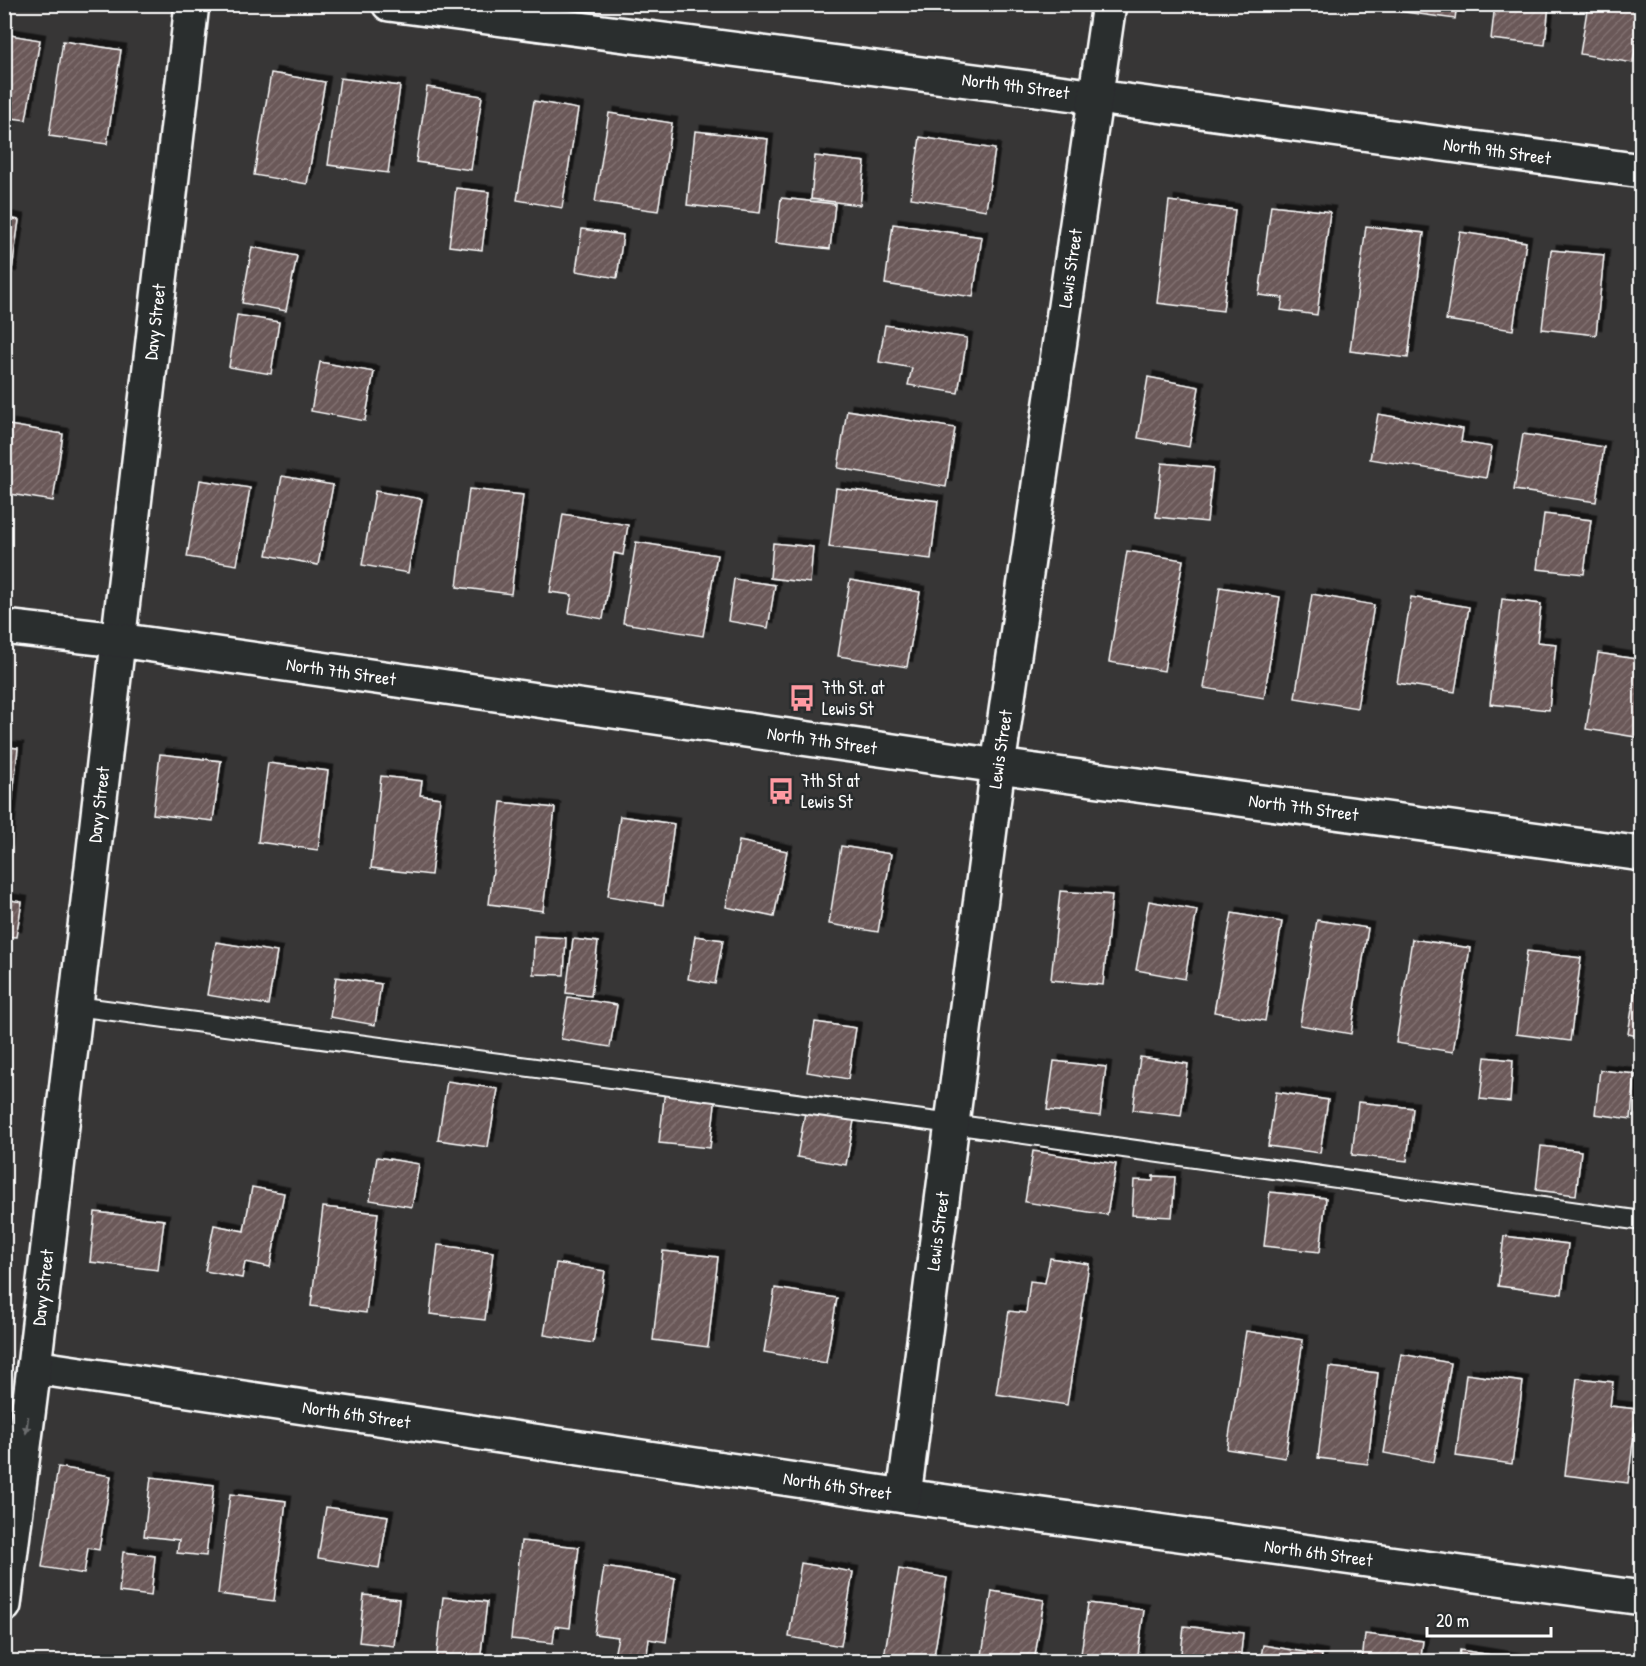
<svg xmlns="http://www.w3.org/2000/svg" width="1646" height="1666" viewBox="0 0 1646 1666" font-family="'Patrick Hand',sans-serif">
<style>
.building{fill:url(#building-hatch);stroke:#fff;stroke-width:1.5;filter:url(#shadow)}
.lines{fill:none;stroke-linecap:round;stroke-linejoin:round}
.service-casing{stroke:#fff;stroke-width:22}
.minor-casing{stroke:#fff;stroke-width:38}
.tertiary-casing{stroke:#fff;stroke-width:38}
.service{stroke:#2a2d2e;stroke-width:18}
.minor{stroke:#2a2d2e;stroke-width:33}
.tertiary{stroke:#2a2d2e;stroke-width:33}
.oneway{fill:#6a6c6d}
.labels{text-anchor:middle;stroke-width:5;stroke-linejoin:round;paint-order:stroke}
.street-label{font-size:18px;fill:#fff;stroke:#2a2d2e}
.poi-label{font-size:18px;fill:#fff;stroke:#2a2d2e;text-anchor:start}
</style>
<defs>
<pattern id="building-hatch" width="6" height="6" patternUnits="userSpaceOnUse" patternTransform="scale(1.5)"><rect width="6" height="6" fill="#6b5858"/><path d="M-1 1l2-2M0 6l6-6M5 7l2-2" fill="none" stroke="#817171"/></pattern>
<filter id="shadow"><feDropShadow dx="5.5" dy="-5.5" stdDeviation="0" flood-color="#0009"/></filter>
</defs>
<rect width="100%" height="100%" fill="#373636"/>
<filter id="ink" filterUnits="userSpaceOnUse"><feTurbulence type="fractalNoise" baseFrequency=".0167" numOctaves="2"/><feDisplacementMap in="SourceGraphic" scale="12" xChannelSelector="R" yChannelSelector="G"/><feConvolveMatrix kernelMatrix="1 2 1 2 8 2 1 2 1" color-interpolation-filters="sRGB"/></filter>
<g filter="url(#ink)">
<!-- building -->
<g class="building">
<path d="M1398,4H1457L1455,19L1398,11Z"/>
<path d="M1495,4H1549L1545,45L1491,39Z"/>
<path d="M1588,4H1642L1633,63L1580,54Z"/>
<path d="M4,34L40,40L26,120L12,118L11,127L4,125Z"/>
<path d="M63,41L121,50L107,144L49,136Z"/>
<path d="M271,73L325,82L307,184L254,175Z"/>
<path d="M340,78L400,86L388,173L328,165Z"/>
<path d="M427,87L482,96L471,170L416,162Z"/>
<path d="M534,101L578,109L562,208L517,200Z"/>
<path d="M609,113L672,123L658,211L595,202Z"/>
<path d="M695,131L768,139L760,213L687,205Z"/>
<path d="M920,137L995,149L986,210L911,198Z"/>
<path d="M815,156L865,162L860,205L811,199Z"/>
<path d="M456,188L489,192L482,250L449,246Z"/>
<path d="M781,198L835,204L830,249L776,243Z"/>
<path d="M1169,201L1235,210L1223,311L1157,303Z"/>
<path d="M1271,205L1330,212L1317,315L1281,310L1283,298L1259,295Z"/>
<path d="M4,217L19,220L11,277L4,276Z"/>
<path d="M893,224L982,237L973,297L885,284Z"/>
<path d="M1366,226L1424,233L1408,358L1350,351Z"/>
<path d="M582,229L623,235L617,278L576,271Z"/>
<path d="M1460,232L1526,242L1513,330L1446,320Z"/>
<path d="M252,247L297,256L286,311L242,303Z"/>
<path d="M1551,250L1604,255L1596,335L1542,329Z"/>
<path d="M237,315L279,322L271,374L229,367Z"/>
<path d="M885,325L967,338L958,393L908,385L912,368L879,362Z"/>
<path d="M320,362L374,372L365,421L311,411Z"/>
<path d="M1148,377L1199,387L1189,447L1138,438Z"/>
<path d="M847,410L955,428L946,487L838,468Z"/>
<path d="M1378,414L1463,429L1461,442L1492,447L1486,478L1370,459Z"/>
<path d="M9,425L63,434L53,501L4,493V453Z"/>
<path d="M1523,434L1604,447L1596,502L1514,490Z"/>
<path d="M1162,463L1213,468L1207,522L1156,517Z"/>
<path d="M282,476L333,485L318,565L267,555Z"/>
<path d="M200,480L250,488L237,565L187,557Z"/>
<path d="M836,488L938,501L931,559L829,547Z"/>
<path d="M469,489L523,495L511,594L457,587Z"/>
<path d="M375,491L422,499L408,573L362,565Z"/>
<path d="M563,514L628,525L623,555L614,553L603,619L569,613L572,595L550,592Z"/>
<path d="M1544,514L1591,520L1584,574L1537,569Z"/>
<path d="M636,542L717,555L703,636L623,623Z"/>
<path d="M773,543L813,547L810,583L770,578Z"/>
<path d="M1127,551L1183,560L1164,671L1109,662Z"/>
<path d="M734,579L775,585L768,628L728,621Z"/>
<path d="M850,580L920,592L907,667L838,656Z"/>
<path d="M1220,587L1280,597L1264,698L1204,688Z"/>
<path d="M1312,594L1374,605L1357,708L1295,698Z"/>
<path d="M1411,597L1469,607L1455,692L1397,683Z"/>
<path d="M1502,599L1541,604L1537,642L1556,644L1549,710L1490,704Z"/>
<path d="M1598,653L1642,660V738L1586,729Z"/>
<path d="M4,747L18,748L7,851H4Z"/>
<path d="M160,754L221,761L213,821L153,814Z"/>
<path d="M268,763L328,771L318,850L258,842Z"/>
<path d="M381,776L422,781L420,795L440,798L431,875L371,868Z"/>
<path d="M501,802L555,808L543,911L489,904Z"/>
<path d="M620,816L674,824L663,905L608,896Z"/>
<path d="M739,841L787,851L774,917L726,907Z"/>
<path d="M841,846L891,854L878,932L829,924Z"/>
<path d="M1060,891L1112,895L1103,985L1051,980Z"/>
<path d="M4,899L22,902L16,937L4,936Z"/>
<path d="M1149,901L1197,910L1185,979L1136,970Z"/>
<path d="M1232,913L1282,922L1265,1021L1214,1012Z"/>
<path d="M1317,920L1368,928L1351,1034L1300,1025Z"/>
<path d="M534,936L566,938L564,975L533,974Z"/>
<path d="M695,936L723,940L715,984L688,979Z"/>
<path d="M573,939L598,942L591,996L566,993Z"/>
<path d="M1412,939L1470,948L1453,1052L1396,1043Z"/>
<path d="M216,942L277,952L268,1005L207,995Z"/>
<path d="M1527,951L1581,958L1570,1041L1516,1034Z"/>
<path d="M1638,972H1642V1037L1628,1034Z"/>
<path d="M336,977L381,984L375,1025L330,1017Z"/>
<path d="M568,997L617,1005L610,1047L561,1039Z"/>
<path d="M815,1022L856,1028L848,1079L807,1072Z"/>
<path d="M1140,1057L1188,1064L1181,1116L1133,1110Z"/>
<path d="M1485,1057L1513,1060L1510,1102L1480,1099Z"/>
<path d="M1054,1061L1106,1067L1100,1116L1047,1110Z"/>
<path d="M1600,1070L1635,1074L1631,1119L1595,1114Z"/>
<path d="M447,1081L498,1089L488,1147L438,1140Z"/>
<path d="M665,1089L716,1095L710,1148L659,1143Z"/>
<path d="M1276,1092L1328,1100L1320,1153L1268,1146Z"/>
<path d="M1358,1102L1413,1108L1407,1161L1352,1155Z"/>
<path d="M806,1107L855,1115L846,1165L797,1157Z"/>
<path d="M1541,1146L1581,1151L1576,1195L1536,1190Z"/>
<path d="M1033,1151L1116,1164L1107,1215L1025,1202Z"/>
<path d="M377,1157L419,1164L412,1207L370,1200Z"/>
<path d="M1153,1176L1175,1177L1172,1217L1132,1215L1134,1180L1153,1181Z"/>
<path d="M252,1187L284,1193L270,1267L245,1262L242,1278L205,1271L214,1225L244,1231Z"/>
<path d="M1270,1192L1326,1198L1320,1252L1264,1246Z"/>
<path d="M323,1207L378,1213L366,1313L311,1306Z"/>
<path d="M95,1212L164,1220L158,1270L90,1262Z"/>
<path d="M1504,1236L1568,1244L1562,1294L1498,1286Z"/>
<path d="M438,1245L493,1252L485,1320L430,1314Z"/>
<path d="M663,1251L718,1257L708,1347L653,1340Z"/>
<path d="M1050,1258L1089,1264L1067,1405L996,1394L1009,1311L1026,1313L1030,1281L1045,1283Z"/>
<path d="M556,1263L605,1271L593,1343L544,1335Z"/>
<path d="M775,1288L837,1298L826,1363L764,1352Z"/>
<path d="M1246,1331L1303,1340L1285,1458L1227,1449Z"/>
<path d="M1401,1354L1451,1363L1434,1462L1384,1453Z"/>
<path d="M1329,1367L1378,1373L1368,1464L1318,1458Z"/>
<path d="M1466,1374L1523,1382L1512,1464L1456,1456Z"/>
<path d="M1577,1378L1613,1382L1610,1406L1637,1409L1628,1483L1565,1475Z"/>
<path d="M58,1467L111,1476L99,1550L88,1548L84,1574L42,1567Z"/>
<path d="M151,1477L214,1485L206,1556L177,1553L179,1540L144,1536Z"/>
<path d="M230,1494L286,1501L274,1601L218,1594Z"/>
<path d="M326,1507L388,1516L379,1568L318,1558Z"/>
<path d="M521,1541L579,1547L570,1628L555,1626L553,1643L511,1639Z"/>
<path d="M123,1552L155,1556L151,1596L119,1592Z"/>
<path d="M801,1563L853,1572L841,1646L789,1637Z"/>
<path d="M604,1567L675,1578L666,1642L649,1639L646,1661L614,1656L618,1637L594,1634Z"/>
<path d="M899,1569L947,1578L933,1662H910L884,1657Z"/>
<path d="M992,1591L1044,1600L1034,1662H981Z"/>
<path d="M364,1595L399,1599L394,1646L359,1642Z"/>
<path d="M443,1597L487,1602L480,1662H436Z"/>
<path d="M1088,1603L1144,1610L1137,1662H1080Z"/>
<path d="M1184,1626L1243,1633L1240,1662H1180Z"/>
<path d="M1365,1634L1423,1641L1420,1662H1362Z"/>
<path d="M1263,1645L1322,1655L1321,1662H1260Z"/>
<path d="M1460,1650L1521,1660V1662H1458Z"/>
</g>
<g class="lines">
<defs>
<path id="service" d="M76,1006L952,1124L1642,1221"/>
<g id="minor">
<path id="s1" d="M389,4L1097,97L1642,171"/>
<path id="s2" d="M34,1367L904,1496L1642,1598"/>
<path id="s3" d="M904,1496L998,766L1109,4"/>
<path id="s4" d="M4,1605L34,1367L192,4"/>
</g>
<g id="tertiary">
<path id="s5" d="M4,627L118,640L998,766L1642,854"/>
</g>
</defs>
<!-- service casing -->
<use href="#service" class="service-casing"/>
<!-- minor casing -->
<use href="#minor" class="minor-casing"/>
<!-- tertiary casing -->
<use href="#tertiary" class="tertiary-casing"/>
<!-- service -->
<use href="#service" class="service"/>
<!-- minor -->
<use href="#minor" class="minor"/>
<!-- tertiary -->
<use href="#tertiary" class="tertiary"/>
</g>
<!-- one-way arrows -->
<defs><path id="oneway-solid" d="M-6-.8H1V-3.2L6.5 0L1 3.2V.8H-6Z" transform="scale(1.5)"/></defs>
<use class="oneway" href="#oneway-solid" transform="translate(27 1425) rotate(97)"/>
</g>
<!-- icons -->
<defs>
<symbol id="bus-bare" viewBox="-9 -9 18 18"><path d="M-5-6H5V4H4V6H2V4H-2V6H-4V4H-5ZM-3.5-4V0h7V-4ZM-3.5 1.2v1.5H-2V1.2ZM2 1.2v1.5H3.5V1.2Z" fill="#ff9aa2" stroke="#2a2d2e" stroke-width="2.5" paint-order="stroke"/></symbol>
</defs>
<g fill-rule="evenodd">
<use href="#bus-bare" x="783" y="679" width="38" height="38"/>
<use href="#bus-bare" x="762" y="772" width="38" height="38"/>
</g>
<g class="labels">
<!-- street labels -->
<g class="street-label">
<text dy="6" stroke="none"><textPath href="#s1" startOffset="632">North 9th Street</textPath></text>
<text dy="6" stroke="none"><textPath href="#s1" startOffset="1118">North 9th Street</textPath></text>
<text dy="6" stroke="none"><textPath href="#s3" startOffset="1239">Lewis Street</textPath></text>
<text dy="6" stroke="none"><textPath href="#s4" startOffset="1292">Davy Street</textPath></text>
<text dy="6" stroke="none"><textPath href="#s5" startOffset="340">North 7th Street</textPath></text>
<text dy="6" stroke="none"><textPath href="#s5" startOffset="826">North 7th Street</textPath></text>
<text dy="6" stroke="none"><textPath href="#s3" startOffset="753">Lewis Street</textPath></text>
<text dy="6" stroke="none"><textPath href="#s4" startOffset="806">Davy Street</textPath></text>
<text dy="6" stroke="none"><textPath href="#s5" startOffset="1312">North 7th Street</textPath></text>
<text dy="6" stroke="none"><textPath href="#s3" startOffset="267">Lewis Street</textPath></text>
<text dy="6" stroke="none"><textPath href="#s4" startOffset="320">Davy Street</textPath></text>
<text dy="6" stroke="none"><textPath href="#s2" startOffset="326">North 6th Street</textPath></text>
<text dy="6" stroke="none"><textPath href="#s2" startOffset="812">North 6th Street</textPath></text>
<text dy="6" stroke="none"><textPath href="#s2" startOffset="1298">North 6th Street</textPath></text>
</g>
<!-- poi labels -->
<g class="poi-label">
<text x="822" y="694">7th St. at<tspan x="822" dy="21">Lewis St</tspan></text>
<text x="801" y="787">7th St at<tspan x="801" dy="21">Lewis St</tspan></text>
</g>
</g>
<!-- margin -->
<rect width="1646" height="1666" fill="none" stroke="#2a2d2e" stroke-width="24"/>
<rect x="12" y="12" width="1622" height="1642" fill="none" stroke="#fff" stroke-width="2" filter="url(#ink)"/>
<!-- scale -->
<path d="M1427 1627v9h124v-9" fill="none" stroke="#ffffff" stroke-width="3"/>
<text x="1436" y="1627" font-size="18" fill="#ffffff" stroke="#2a2d2e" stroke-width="4.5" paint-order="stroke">20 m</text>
</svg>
